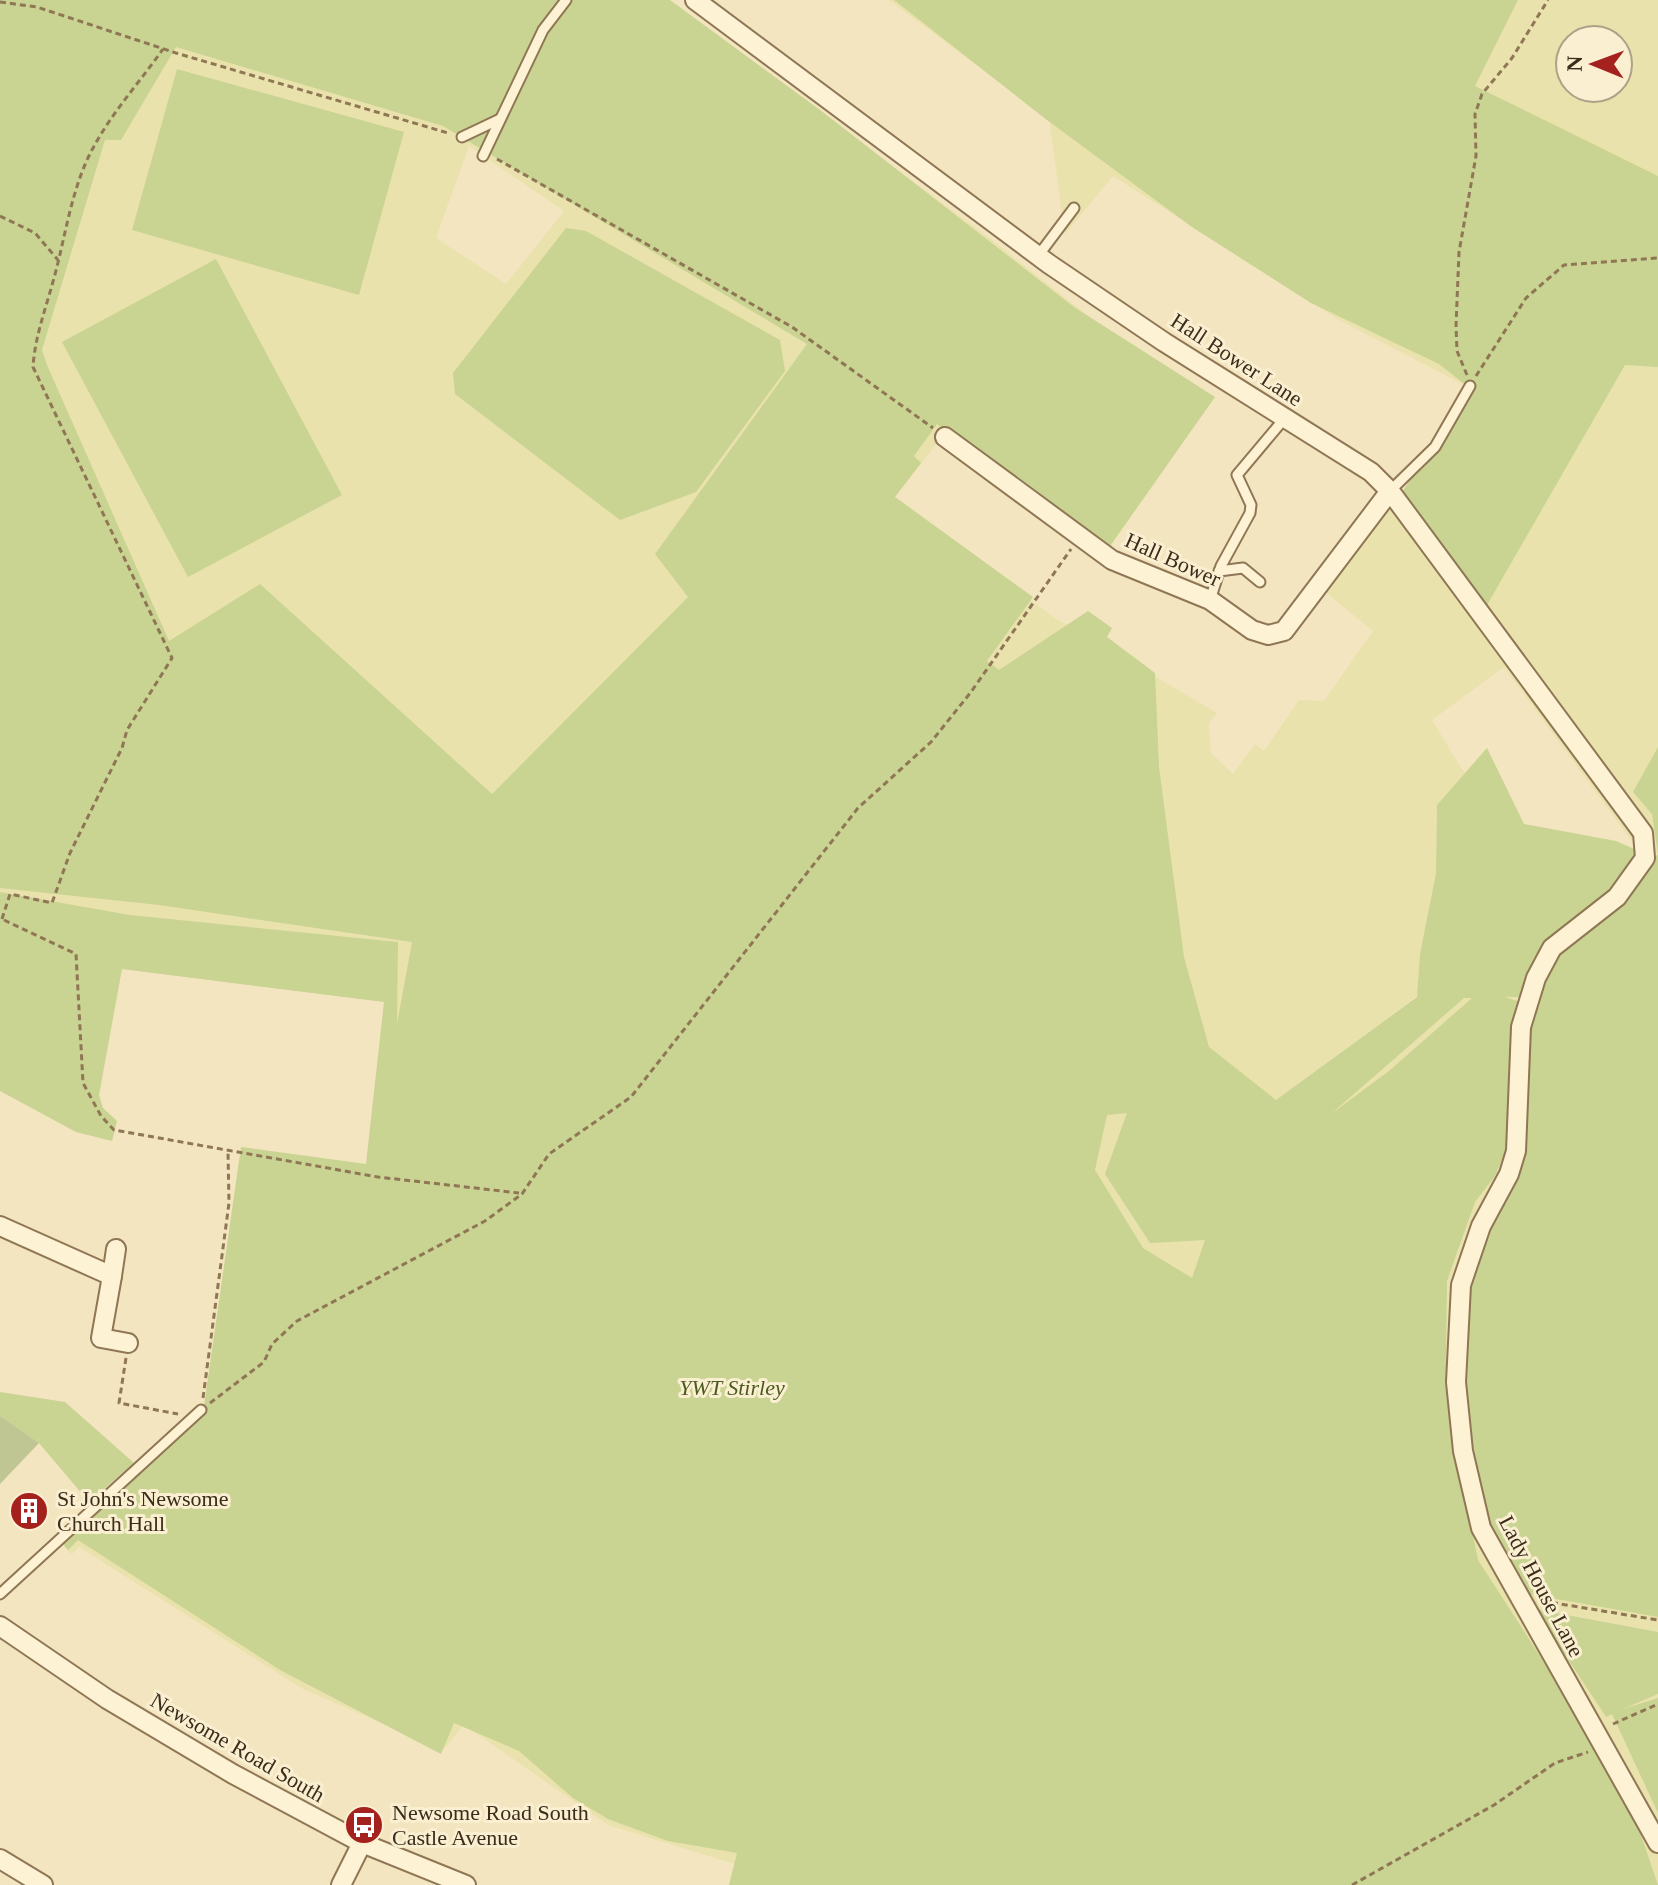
<svg xmlns="http://www.w3.org/2000/svg" width="1658" height="1885" viewBox="0 0 1658 1885" font-family="Georgia,serif">
<style>
.farmland{fill:#eae2ac;fill-rule:evenodd}
.green{fill:#c9d392;fill-rule:evenodd}
.cemetery{fill:#bfc693}
.lines{fill:none;stroke-linecap:round;stroke-linejoin:round}
.service-casing{stroke:#8f7655;stroke-width:13}
.minor-casing{stroke:#8f7655;stroke-width:22}
.path{stroke:#8f7655;stroke-width:3;stroke-dasharray:6 4;stroke-linecap:butt}
.service{stroke:#fdf2d4;stroke-width:9}
.minor{stroke:#fdf2d4;stroke-width:18}
.labels{text-anchor:middle;stroke-width:6;stroke-linejoin:round;paint-order:stroke}
.street-label{font-size:22px;fill:#3c2c1c;stroke:#faefd0}
.park-label{font-size:22px;font-style:italic;fill:#4b5b20;stroke:#faefd0}
.poi-label{font-size:22px;fill:#3c2c1c;stroke:#faefd0;text-anchor:start}
</style>
<rect width="100%" height="100%" fill="#f3e5c0"/>
<!-- farmland -->
<path class="farmland" d="M0,0H668L988,237L1198,403L950,427L894,498L1052,616L1217,713L1209,723L1211,753L1233,774L1255,744L1264,751L1299,700L1324,701L1373,631L1324,591L1387,509L1417,513L1478,392L1339,320L1113,176L1065,234L1049,119L889,0H1658V1632L1536,1609L1605,1716L1658,1694V1885L751,1869L608,1825L464,1725L443,1750L303,1689L79,1547L72,1554L68,1551V1533L205,1414L241,1148L384,1168L398,942L130,915L0,892ZM1570,40H1618V88H1570ZM469,146L564,211L506,284L436,238ZM1504,667L1640,852L1545,943L1525,996L1464,997L1292,1147L1154,1382L1206,1240L1136,1090L1189,1153L1204,1044L1276,1100L1417,996L1420,954L1436,873L1437,805L1465,774L1432,720Z"/>
<!-- green -->
<g class="green">
<path d="M0,0H670L824,113L1074,307L1215,397L1108,549L937,424L914,456L921,463L895,497L1033,597L987,661L999,670L1088,611L1112,628L1107,637L1155,673L1159,767L1184,957L1209,1047L1276,1100L1417,997L1420,954L1436,873L1437,805L1487,748L1524,824L1616,841L1641,852L1611,889L1545,943L1525,997H1505L1523,1003L1505,1152L1495,1176L1475,1202L1447,1281L1446,1356L1458,1464L1478,1560L1591,1735L1630,1803L1658,1885H729L737,1853L668,1841L608,1819L573,1798L519,1751L454,1723L441,1754L280,1670L78,1540L68,1550L59,1540L203,1413L241,1147L366,1164L384,1002L122,969L99,1095L103,1108L117,1121L112,1141L76,1132L0,1091V892L130,915L398,942L397,1024L412,942L159,905L0,888ZM176,47L443,126L807,344L655,554L688,597L492,794L260,584L169,641L47,365L42,350L105,140H121ZM1464,998H1472L1389,1071L1331,1114ZM1127,1113L1105,1174L1150,1243L1205,1240L1192,1278L1143,1248L1095,1170L1107,1115Z"/>
<path d="M894,0H1518L1475,86L1658,176V367L1625,365L1483,612L1402,492L1472,390L1439,364L1311,303L1192,227L1047,120Z"/>
<path d="M177,69L404,132L359,295L132,230Z"/>
<path d="M566,228L586,231L780,340L785,371L696,492L620,520L455,394L453,373Z"/>
<path d="M216,259L342,495L188,577L62,342Z"/>
<path d="M1658,747V1617L1523,1593L1487,1526L1463,1392L1467,1301L1473,1270L1495,1212L1515,1179L1527,1033L1536,997L1556,958L1629,893L1658,854L1652,814L1633,792Z"/>
<path d="M0,1392L65,1402L134,1463L89,1502L39,1443L0,1416Z"/>
<path d="M1535,1609L1658,1632V1694L1623,1709L1658,1698V1813L1612,1714L1606,1717Z"/>
</g>
<!-- cemetery -->
<path class="cemetery" d="M0,1416L39,1443L0,1484Z"/>
<g class="lines">
<defs>
<g id="service">
<path d="M462,137L500,119"/>
<path d="M483,156L543,30L566,0"/>
<path d="M1038,256L1074,208"/>
<path d="M1390,491L1435,447L1470,386"/>
<path d="M1219,571L1243,568L1260,582"/>
<path d="M1210,600L1221,566L1250,513L1251,505L1237,475L1284,419"/>
<path d="M0,1594L201,1410"/>
</g>
<g id="minor">
<path d="M695,0L1049,264L1164,342L1371,472L1390,491L1643,833L1645,858L1617,897L1552,948L1536,978L1521,1027L1516,1151L1509,1174L1481,1226L1461,1285L1456,1382L1463,1451L1481,1528L1658,1843"/>
<path d="M945,437L1112,560L1210,600L1252,630L1268,635L1284,631L1390,491"/>
<path d="M0,1226L112,1276L101,1338L128,1343"/>
<path d="M112,1276L116,1249"/>
<path d="M0,1626L107,1699L233,1774L362,1843L466,1885"/>
<path d="M0,1859L43,1885"/>
<path d="M341,1885L362,1843"/>
</g>
</defs>
<!-- service casing -->
<use href="#service" class="service-casing"/>
<!-- minor casing -->
<use href="#minor" class="minor-casing"/>
<!-- path -->
<g class="path">
<path d="M0,2L37,7L176,53L448,133"/>
<path d="M497,159L792,327L933,428"/>
<path d="M0,216L35,233L58,260"/>
<path d="M1467,375L1457,351L1456,326L1459,252L1476,156L1475,114L1482,94L1512,58L1548,0"/>
<path d="M1476,376L1526,298L1564,265L1658,258"/>
<path d="M2,919L10,894L52,903L70,853L122,748L127,730L172,658L33,367C35,336 46,308 54,278C65,238 70,198 87,160C106,119 137,86 163,49"/>
<path d="M4,920L76,954L83,1083L101,1116L114,1130L378,1177L519,1193"/>
<path d="M126,1358L119,1403L178,1414"/>
<path d="M203,1398L229,1203L228,1152"/>
<path d="M210,1403L264,1362L272,1344L297,1321L485,1221L522,1194L549,1154L631,1097L858,808L931,742L971,692L1071,549"/>
<path d="M1542,1601L1658,1620"/>
<path d="M1613,1724L1658,1704"/>
<path d="M1352,1885L1494,1805L1555,1763L1588,1752"/>
</g>
<!-- service -->
<use href="#service" class="service"/>
<!-- minor -->
<use href="#minor" class="minor"/>
</g>
<!-- icons -->
<defs>
<symbol id="building-disc" viewBox="-11 -11 22 22"><circle r="9.5" fill="#a5211e" stroke="#faefd0"/><path d="M-4-6H4V6H1V3H-1V6H-4ZM-2.5-4.3h1.7v1.8h-1.7ZM.8-4.3h1.7v1.8H.8ZM-2.5-1h1.7V.8h-1.7ZM.8-1h1.7V.8H.8Z" fill="#fff"/></symbol>
<symbol id="bus-disc" viewBox="-11 -11 22 22"><circle r="9.5" fill="#a5211e" stroke="#faefd0"/><path d="M-5-6H5V4H4V6H2V4H-2V6H-4V4H-5ZM-3.5-4V0h7V-4ZM-3.5 1.2v1.5H-2V1.2ZM2 1.2v1.5H3.5V1.2Z" fill="#fff"/></symbol>
</defs>
<g fill-rule="evenodd">
<use href="#building-disc" x="7" y="1489" width="44" height="44"/>
<use href="#bus-disc" x="342" y="1803" width="44" height="44"/>
</g>
<g class="labels">
<!-- street labels -->
<g class="street-label">
<text transform="translate(1237 359) rotate(33)" y="8">Hall Bower Lane</text>
<text transform="translate(1173 559) rotate(24)" y="8">Hall Bower</text>
<text transform="translate(1542 1586) rotate(62)" y="8">Lady House Lane</text>
<text transform="translate(238 1747) rotate(30)" y="8">Newsome Road South</text>
</g>
<!-- park labels -->
<g class="park-label">
<text x="732" y="1395">YWT Stirley</text>
</g>
<!-- poi labels -->
<g class="poi-label">
<text x="57" y="1506">St John's Newsome<tspan x="57" dy="25">Church Hall</tspan></text>
<text x="392" y="1820">Newsome Road South<tspan x="392" dy="25">Castle Avenue</tspan></text>
</g>
</g>
<!-- north arrow -->
<g transform="translate(1594 64) rotate(271)"><circle r="38" fill="#faefd0" stroke="#aea188" stroke-width="2"/>
<path d="M0-6L14 30L0 20L-14 30Z" fill="#a5211e"/>
<text y="-12" font-size="22" font-weight="bold" text-anchor="middle" fill="#3c2c1c">N</text>
</g>
</svg>
